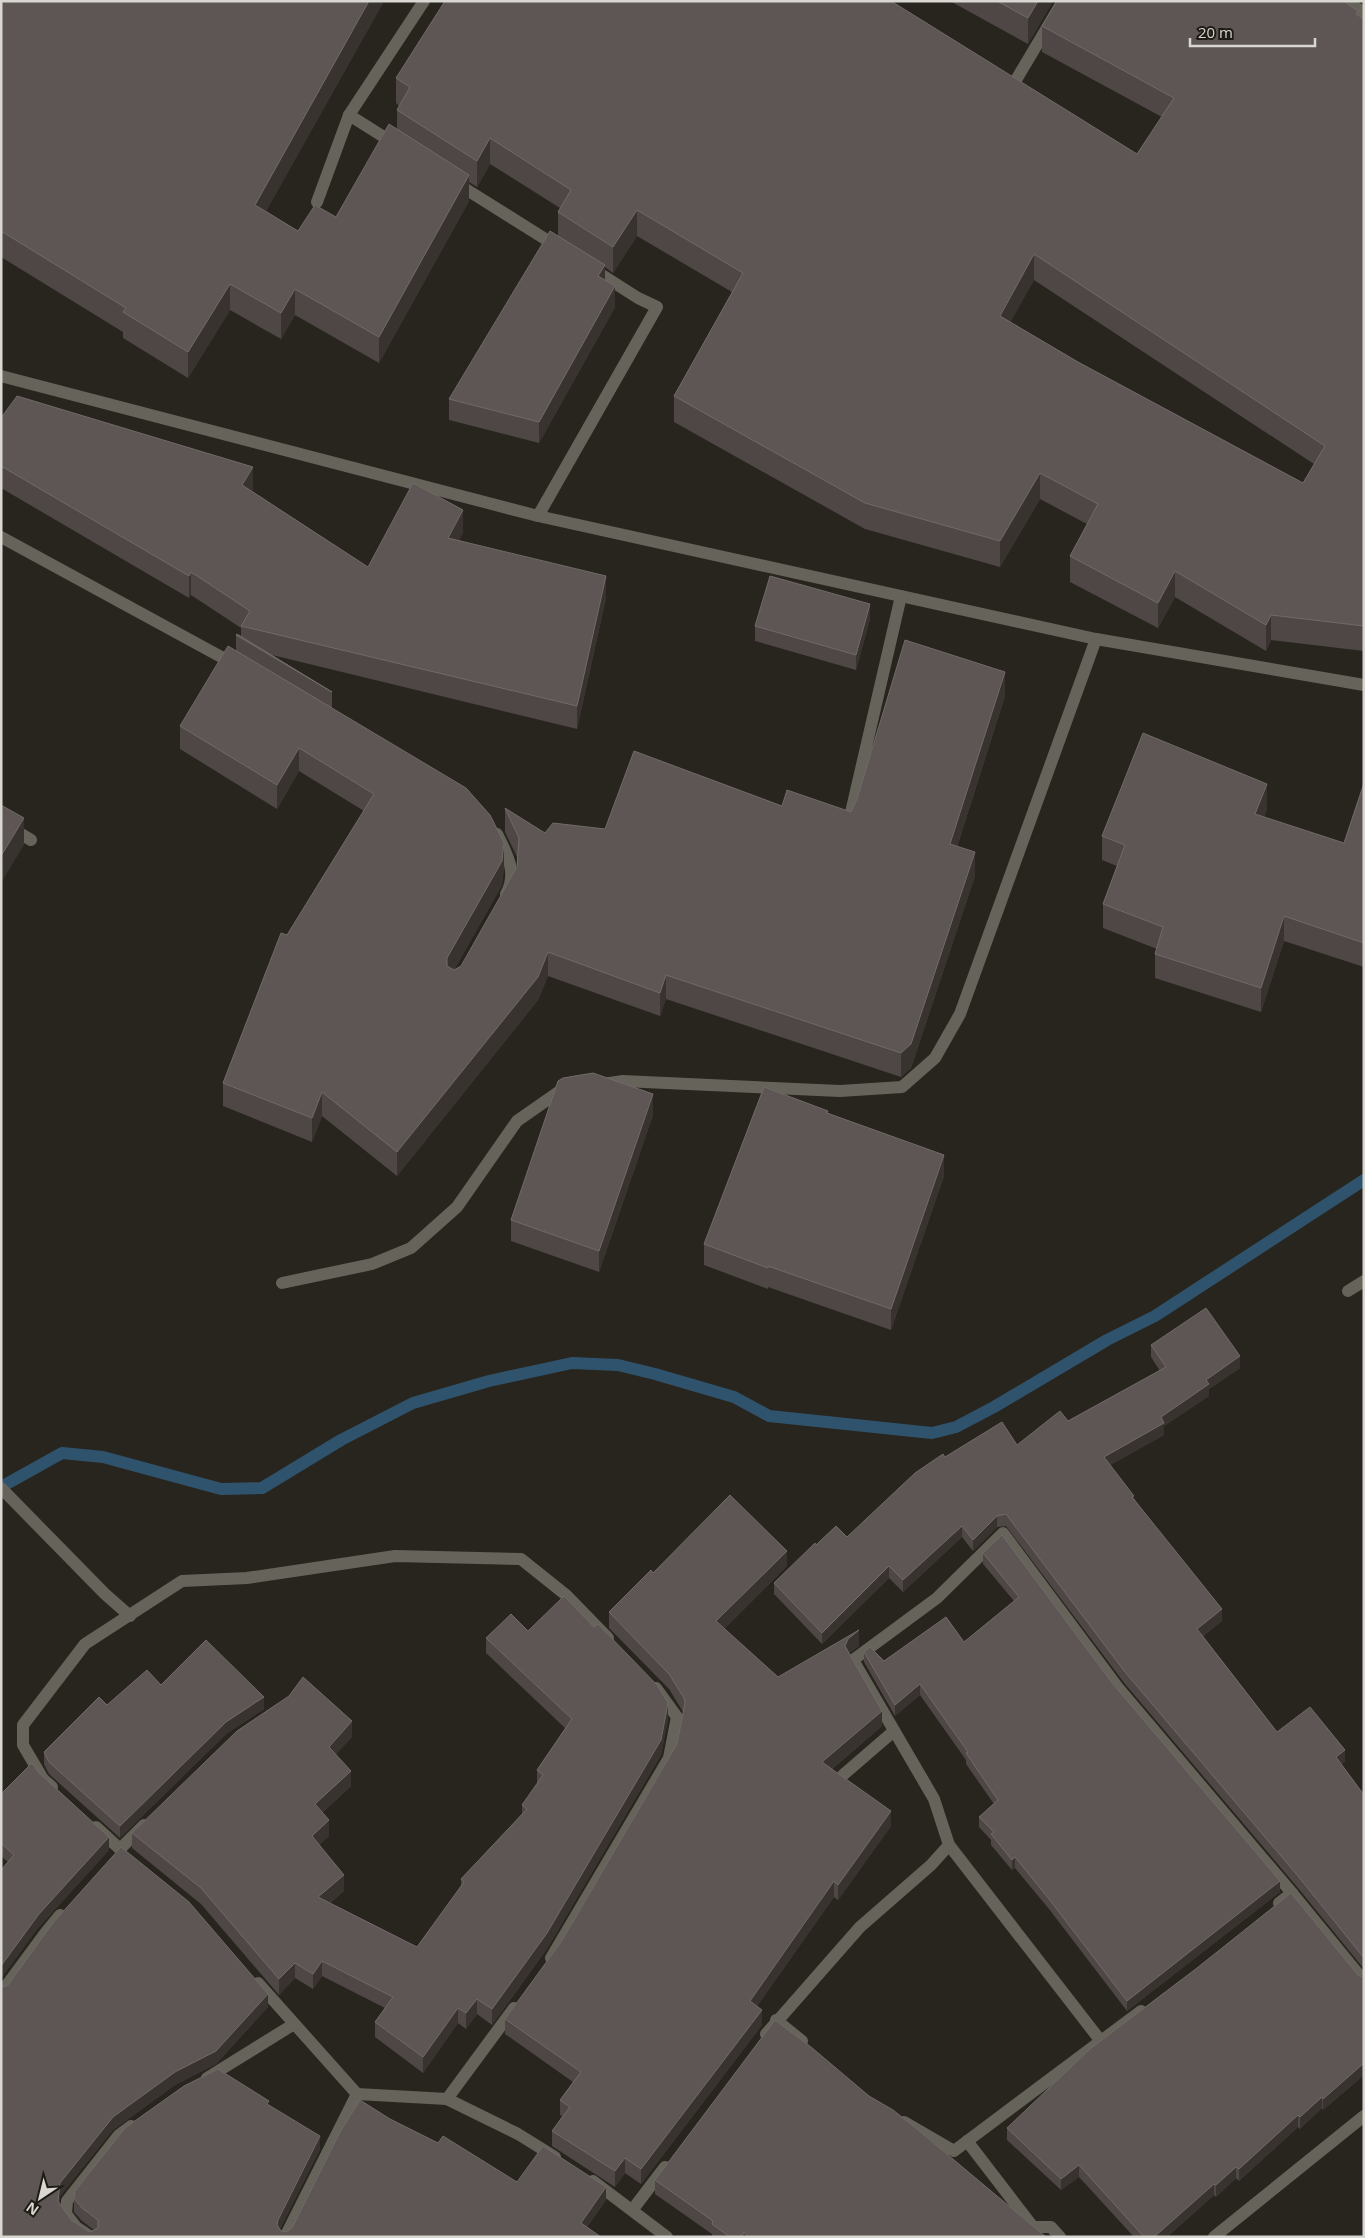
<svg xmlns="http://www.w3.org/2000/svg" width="1365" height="2238" viewBox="0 0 1365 2238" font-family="'Open Sans',sans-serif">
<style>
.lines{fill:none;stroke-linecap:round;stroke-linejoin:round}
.stream{stroke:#30536d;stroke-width:12}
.minor{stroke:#66635b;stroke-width:12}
.wall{fill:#4f4746;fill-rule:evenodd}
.shaded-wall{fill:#39332f}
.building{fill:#5e5655;stroke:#716a68;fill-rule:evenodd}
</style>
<rect width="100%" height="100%" fill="#27251e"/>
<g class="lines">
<!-- stream -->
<path class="stream" d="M1,1487L62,1453L103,1457L221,1489L262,1488L341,1440L413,1403L489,1381L572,1363L618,1365L655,1374L734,1397L769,1416L932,1433L956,1427L994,1407L1107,1340L1155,1316L1364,1180"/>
<!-- minor -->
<g class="minor">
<path d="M1345,1L1364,12"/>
<path d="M1013,85L1063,1"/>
<path d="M349,115L395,144"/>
<path d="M456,183L558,247"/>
<path d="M317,202L349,115L424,1"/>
<path d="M1,376L538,516L1096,639L1364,685"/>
<path d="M538,516L657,307L638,298L591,268"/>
<path d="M1,537L236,665"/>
<path d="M849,821L901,596"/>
<path d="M1,822L31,840"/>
<path d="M497,834C507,854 518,873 506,894"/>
<path d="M603,1084L623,1081L840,1091L902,1087L935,1058L960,1014L1096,639"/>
<path d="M282,1283L372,1264L411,1248L457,1207L517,1121L560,1091L568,1089"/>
<path d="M1348,1291L1364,1281"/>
<path d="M1,1488L105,1594L130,1616"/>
<path d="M843,1775L894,1731"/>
<path d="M52,1787L43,1779L23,1745V1725L85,1644L182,1581L247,1578L395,1556L521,1559L566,1595L608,1638"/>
<path d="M96,1827L120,1849L144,1825"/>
<path d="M949,1845L1100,2040"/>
<path d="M1292,1893L1364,1981"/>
<path d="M551,1958L669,1758L677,1717L656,1688"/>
<path d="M258,1983L357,2094L285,2237"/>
<path d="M1,1993L46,1932L60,1915"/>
<path d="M776,2020L802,2041"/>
<path d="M766,2034L860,1927L931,1865L949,1845L934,1799L853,1660L937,1598L1003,1533L1119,1689L1292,1893L1279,1903"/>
<path d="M207,2078L294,2024"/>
<path d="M357,2094L447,2099L518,2134L555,2157"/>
<path d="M447,2099L514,2008"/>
<path d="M904,2122L954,2151L1141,2011"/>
<path d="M967,2141L1033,2227H1051L1060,2237"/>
<path d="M593,2181L667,2237"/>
<path d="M633,2209L665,2167"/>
<path d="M91,2237L76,2227L66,2214L67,2201L119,2135L131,2126"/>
<path d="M1214,2237L1364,2116"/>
</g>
</g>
<!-- wall -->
<g class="wall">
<path d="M1,1H384L266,211L298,231L336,217L397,129V110L399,106L396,103V78L891,2L1137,154L1162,117L1042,52V26L1358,15L1364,19V651L1271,640L1266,651L1175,597L1158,628L1070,582V556L1087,524L1040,499L1000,567L865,529L674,422V396L732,292L637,236L613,273L605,267V279L615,307L539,443L449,420V399L558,236V212L560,208L490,164L477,187L469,182V201L379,363L295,315L281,339L230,310L188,378L123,338V332L1,257ZM1034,280L1314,464L1303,483L1078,362L1010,322Z"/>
<path d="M950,1H1053L1028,44Z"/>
<path d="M1,418L253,489L252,491L368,567L463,533L459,540L606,598L577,729L272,655L332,692V708L504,867L502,885L454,970L461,966L517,867L518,859L505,832V808L545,833L605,829L782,806L851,812L1005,696L957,847L975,876L911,1068L901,1077L666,999L660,1016L548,976L538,1000L397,1176L322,1116L312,1142L223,1106V1083L287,935L364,811L299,771L277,809L180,749V726L236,651V635L241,637V628L191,595L189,598L1,488Z"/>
<path d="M870,619L856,670L755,641V626Z"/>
<path d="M1364,783V967L1284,941L1261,1012L1155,978V954L1157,949L1103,928V904L1117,866L1102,860V836L1267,809L1264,817L1344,843Z"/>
<path d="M828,1113L944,1176L891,1330L768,1287V1289L704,1265V1244Z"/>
<path d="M653,1115L599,1272L511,1241V1220Z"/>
<path d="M1151,1345L1240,1368L1209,1389V1396L1164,1426V1435L1110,1465L1222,1621L1203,1636L1277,1732L1345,1762L1341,1764L1364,1795V1969L1298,1888L1125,1684L1006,1526L997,1527L973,1551L962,1537L903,1592L889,1578L822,1644L774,1594V1583L816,1545L847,1537L945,1457L1017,1445L1068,1421L1160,1371L1151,1357Z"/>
<path d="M983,1553L1113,1684L1280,1892L1127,2011L1049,1909L1015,1868L1012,1870L991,1845V1840L979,1827V1817L994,1804L966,1764V1760L920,1695L895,1716L864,1662V1652L884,1661L964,1642L1014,1601L983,1564Z"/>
<path d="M787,1566L724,1629L778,1677L859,1646L849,1653L882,1726L832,1769L891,1826L838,1900L834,1897L757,2006L762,2025L641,2184L625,2173L615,2187L552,2146V2131L562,2116L560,2115V2100L573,2082L505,2034V2019L561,1942L677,1744L683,1712L669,1689L609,1628V1612L653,1573Z"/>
<path d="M528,1631L668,1719L661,1755L547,1949L492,2025L477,2014L466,2029L458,2023L423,2073L375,2037V2022L385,2008L322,1976L313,1989L295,1978L279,1995L201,1904L132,1848V1833L352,1737L336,1754L351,1786L322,1813L329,1836L319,1845L344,1891L330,1903L417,1947L461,1887V1879L522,1814V1805L537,1784V1770L565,1728L486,1653V1638Z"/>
<path d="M161,1685L264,1709L226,1734L120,1838L49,1774L44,1764V1752L107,1705Z"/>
<path d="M38,1772L109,1850L39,1927L8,1862L1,1856V1794Z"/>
<path d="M1358,1975L1362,1977H1364V2075L1323,2110L1322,2108L1300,2129L1298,2127L1239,2181L1236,2178L1216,2197L1214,2195L1167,2237H1134L1079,2177L1061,2190L1007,2140V2128Z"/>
<path d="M1,1988L268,2007L216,2064L175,2085L113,2130L60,2196L59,2203L71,2220L90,2232L94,2230L82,2221L74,2212V2198L269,2105L320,2149L280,2229L281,2231L286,2232L292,2228L390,2119L517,2182L606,2200L587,2227L1,2237Z"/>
<path d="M869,2096L1046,2237H712V2234L655,2194V2180Z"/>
</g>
<!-- shaded-wall -->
<g class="shaded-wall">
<path d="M369,1H384L255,231V205Z"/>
<path d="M1038,1H1053L1028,44V18Z"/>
<path d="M490,138V164L477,187V161Z"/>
<path d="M469,175V201L379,363V337Z"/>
<path d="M637,210V236L613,273V247Z"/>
<path d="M1034,254V280L1000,341V316Z"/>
<path d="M605,265V286L598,276Z"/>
<path d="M230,284V310L188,378V352Z"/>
<path d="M615,286V307L539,443V422Z"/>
<path d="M295,289V315L281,339V313Z"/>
<path d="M253,467V489L242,507V485Z"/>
<path d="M1040,473V499L1000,567V541Z"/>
<path d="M463,510V533L448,560V538Z"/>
<path d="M1175,571V597L1158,628V603Z"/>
<path d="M191,572V595L189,598V576Z"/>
<path d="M606,576V598L577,729V706Z"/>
<path d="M870,604V619L856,670V655Z"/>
<path d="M1271,615V640L1266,651V625Z"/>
<path d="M1005,672V696L950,868V844Z"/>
<path d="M299,748V771L277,809V785Z"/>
<path d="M1267,784V809L1255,839V814Z"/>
<path d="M24,818V845L1,883V856Z"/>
<path d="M504,843V867L502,885L447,982V958Z"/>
<path d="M975,852V876L911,1068L901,1077V1053Z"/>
<path d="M1284,916V941L1261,1012V988Z"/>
<path d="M548,952V976L538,1000L397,1176V1152Z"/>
<path d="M666,975V999L660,1016V993Z"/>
<path d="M322,1092V1116L312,1142V1118Z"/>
<path d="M653,1094V1115L599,1272V1251Z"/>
<path d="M944,1155V1176L891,1330V1309Z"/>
<path d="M1240,1356V1368L1209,1389V1396L1164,1426V1435L1104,1469V1457L1161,1417L1206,1380Z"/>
<path d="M997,1516V1527L973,1551V1540Z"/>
<path d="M962,1526V1537L903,1592V1580Z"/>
<path d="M787,1551V1566L716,1637V1621Z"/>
<path d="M889,1566V1578L822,1644V1633Z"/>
<path d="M1222,1609V1621L1197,1640V1629Z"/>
<path d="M859,1630V1646L848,1654L845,1646L848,1639Z"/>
<path d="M920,1684V1695L895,1716V1705Z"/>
<path d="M264,1697V1709L226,1734L120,1838V1826L226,1722Z"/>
<path d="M668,1703V1719L661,1755L547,1949L492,2025V2009Z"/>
<path d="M882,1711V1726L822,1777V1762Z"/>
<path d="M352,1721V1737L329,1762V1747Z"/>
<path d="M1345,1750V1762L1336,1769V1757Z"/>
<path d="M351,1771V1786L315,1819V1804Z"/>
<path d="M891,1811V1826L838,1900V1885Z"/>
<path d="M329,1820V1836L312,1852V1836Z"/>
<path d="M109,1837V1850L39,1927L1,1979V1966L39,1914Z"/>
<path d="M1015,1857V1868L1012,1870V1860Z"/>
<path d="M344,1875V1891L318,1912V1897Z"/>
<path d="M834,1881V1897L750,2016V2001Z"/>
<path d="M1280,1881V1892L1127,2011V2001Z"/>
<path d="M322,1961V1976L313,1989V1974Z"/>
<path d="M295,1963V1978L279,1995V1979Z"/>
<path d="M268,1994V2007L216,2064L175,2085L113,2130L60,2196L58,2214V2201L60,2183L113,2117Z"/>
<path d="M477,1999V2014L466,2029V2013Z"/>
<path d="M458,2008V2023L423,2073V2057Z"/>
<path d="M762,2010V2025L641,2184V2169Z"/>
<path d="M1364,2063V2075L1323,2110V2099Z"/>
<path d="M1322,2097V2108L1300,2129V2117Z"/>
<path d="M1298,2115V2127L1239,2181V2169Z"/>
<path d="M320,2136V2149L278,2233L277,2225L278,2220Z"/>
<path d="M625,2158V2173L615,2187V2171Z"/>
<path d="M1079,2165V2177L1061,2190V2179Z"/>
<path d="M1236,2167V2178L1216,2197V2185Z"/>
<path d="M1214,2184V2195L1167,2237H1154Z"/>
<path d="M606,2187V2200L581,2236V2223Z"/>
</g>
<!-- building -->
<g class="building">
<path d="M1,1H369L255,205L298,231L315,205L336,217L389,124L469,175L379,337L295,289L281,313L230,284L188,352L123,312L126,308L1,231Z"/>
<path d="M445,1H891L1137,154L1174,98L1042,26L1057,1H1343L1358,11L1356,14L1364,19V626L1271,615L1266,625L1175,571L1158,603L1070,556L1098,504L1040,473L1000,541L865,503L674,396L743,273L637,210L613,247L558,212L571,190L490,138L477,161L397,110L410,87L396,78ZM1034,254L1325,446L1303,483L1078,362L1000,316Z"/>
<path d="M997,1H1038L1028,18Z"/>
<path d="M550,231L605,265L598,276L615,286L539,422L449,399Z"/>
<path d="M17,396L253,467L242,485L368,567L413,483L463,510L448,538L606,576L577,706L241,626L250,611L191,572L189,576L1,466V418Z"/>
<path d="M770,576L870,604L856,655L755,626Z"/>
<path d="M237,634L332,692L236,635Z"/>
<path d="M905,640L1005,672L950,844L975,852L911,1044L901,1053L666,975L660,993L548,952L538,977L397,1152L322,1092L312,1118L223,1083L281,933L287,935L374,794L299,748L277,785L180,726L228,646L466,788L490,815L504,843L502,861L447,958V966L454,970L461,966L517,867L519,838L505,808L545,833L553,823L605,829L634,751L782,806L787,790L851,812L857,799Z"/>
<path d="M1143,733L1267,784L1255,814L1344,843L1364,783V943L1284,916L1261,988L1155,954L1163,927L1103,904L1125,845L1102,836Z"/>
<path d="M1,805L24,818L1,856Z"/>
<path d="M593,1073L653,1094L599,1251L511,1220L558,1081L563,1078Z"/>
<path d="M764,1087L828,1111L827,1113L944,1155L891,1309L768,1266V1268L704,1244Z"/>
<path d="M1206,1308L1240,1356L1206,1380L1209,1384L1161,1417L1164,1423L1104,1457L1134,1496L1132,1497L1222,1609L1197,1629L1277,1732L1310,1707L1345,1750L1336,1757L1364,1795V1958L1298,1876L1125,1672L1006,1514L997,1516L973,1540L962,1526L903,1580L889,1566L822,1633L774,1583L815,1543L816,1545L836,1526L847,1537L915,1473L943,1454L945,1457L1002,1422L1017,1445L1060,1411L1068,1421L1166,1367L1151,1345Z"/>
<path d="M730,1495L787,1551L716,1621L778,1677L859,1630L848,1639L845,1646L882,1711L822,1762L891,1811L838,1885L834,1881L750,2001L762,2010L641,2169L625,2158L615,2171L552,2131L570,2107L560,2100L581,2072L505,2019L561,1942L677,1744L685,1703L684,1698L669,1674L609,1612L651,1570L653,1573Z"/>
<path d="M1002,1535L1113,1684L1280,1881L1127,2001L1049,1899L1015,1857L1012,1860L991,1834L994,1832L979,1817L998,1800L966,1753L968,1752L920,1684L895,1705L864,1652L870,1647L884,1661L946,1617L964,1642L1019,1597L983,1553Z"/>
<path d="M564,1596L594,1627L598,1624L657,1685L668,1703L661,1740L547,1933L492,2009L477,1999L466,2013L458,2008L423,2057L375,2022L393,1997L322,1961L313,1974L295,1963L279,1979L201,1888L132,1833L237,1731L289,1696L303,1677L352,1721L329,1747L351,1771L315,1804L329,1820L312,1836L344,1875L318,1897L417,1947L464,1882L461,1879L527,1809L522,1805L543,1775L537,1770L572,1719L486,1638L511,1614L528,1631Z"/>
<path d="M206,1640L264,1697L226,1722L120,1826L49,1762L44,1752L99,1697L107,1705L147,1670L161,1685Z"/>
<path d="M32,1763L38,1772L109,1837L39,1914L1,1966V1870L14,1855L1,1843V1794Z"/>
<path d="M121,1847L189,1902L268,1994L216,2051L175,2072L113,2117L60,2183L58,2201L71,2220L90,2232L98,2228V2220L82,2208L74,2198L75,2191L125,2128L184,2086L218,2069L269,2101L267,2104L320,2136L278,2220L277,2225L281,2231L286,2232L292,2228L340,2132L360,2100L390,2119L438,2143L443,2136L517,2182L543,2146L606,2187L581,2223L601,2237H1V1988L8,1985L52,1924Z"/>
<path d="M1291,1893L1358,1975L1362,1977H1364V2063L1323,2099L1322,2097L1300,2117L1298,2115L1239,2169L1236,2167L1216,2185L1214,2184L1154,2237H1144L1079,2165L1061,2179L1007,2128L1090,2049L1197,1968Z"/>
<path d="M775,2020L811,2047L869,2096L893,2110L917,2129L1046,2237H749L744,2232L741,2237H730L712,2224L713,2221L655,2180Z"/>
</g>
<!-- border -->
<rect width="1365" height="2238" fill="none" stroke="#d9d7d2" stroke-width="5"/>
<!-- north arrow -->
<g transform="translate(40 2198) rotate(215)" stroke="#1e1b14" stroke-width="4" paint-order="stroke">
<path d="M0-4L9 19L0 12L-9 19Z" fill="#d9d7d2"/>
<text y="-8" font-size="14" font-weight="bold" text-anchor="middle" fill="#d9d7d2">N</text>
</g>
<!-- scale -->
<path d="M1190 38v8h125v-8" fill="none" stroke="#d9d7d2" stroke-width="2.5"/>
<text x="1198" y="38" font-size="15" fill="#d9d7d2" stroke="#1e1b14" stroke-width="4" paint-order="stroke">20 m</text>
</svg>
